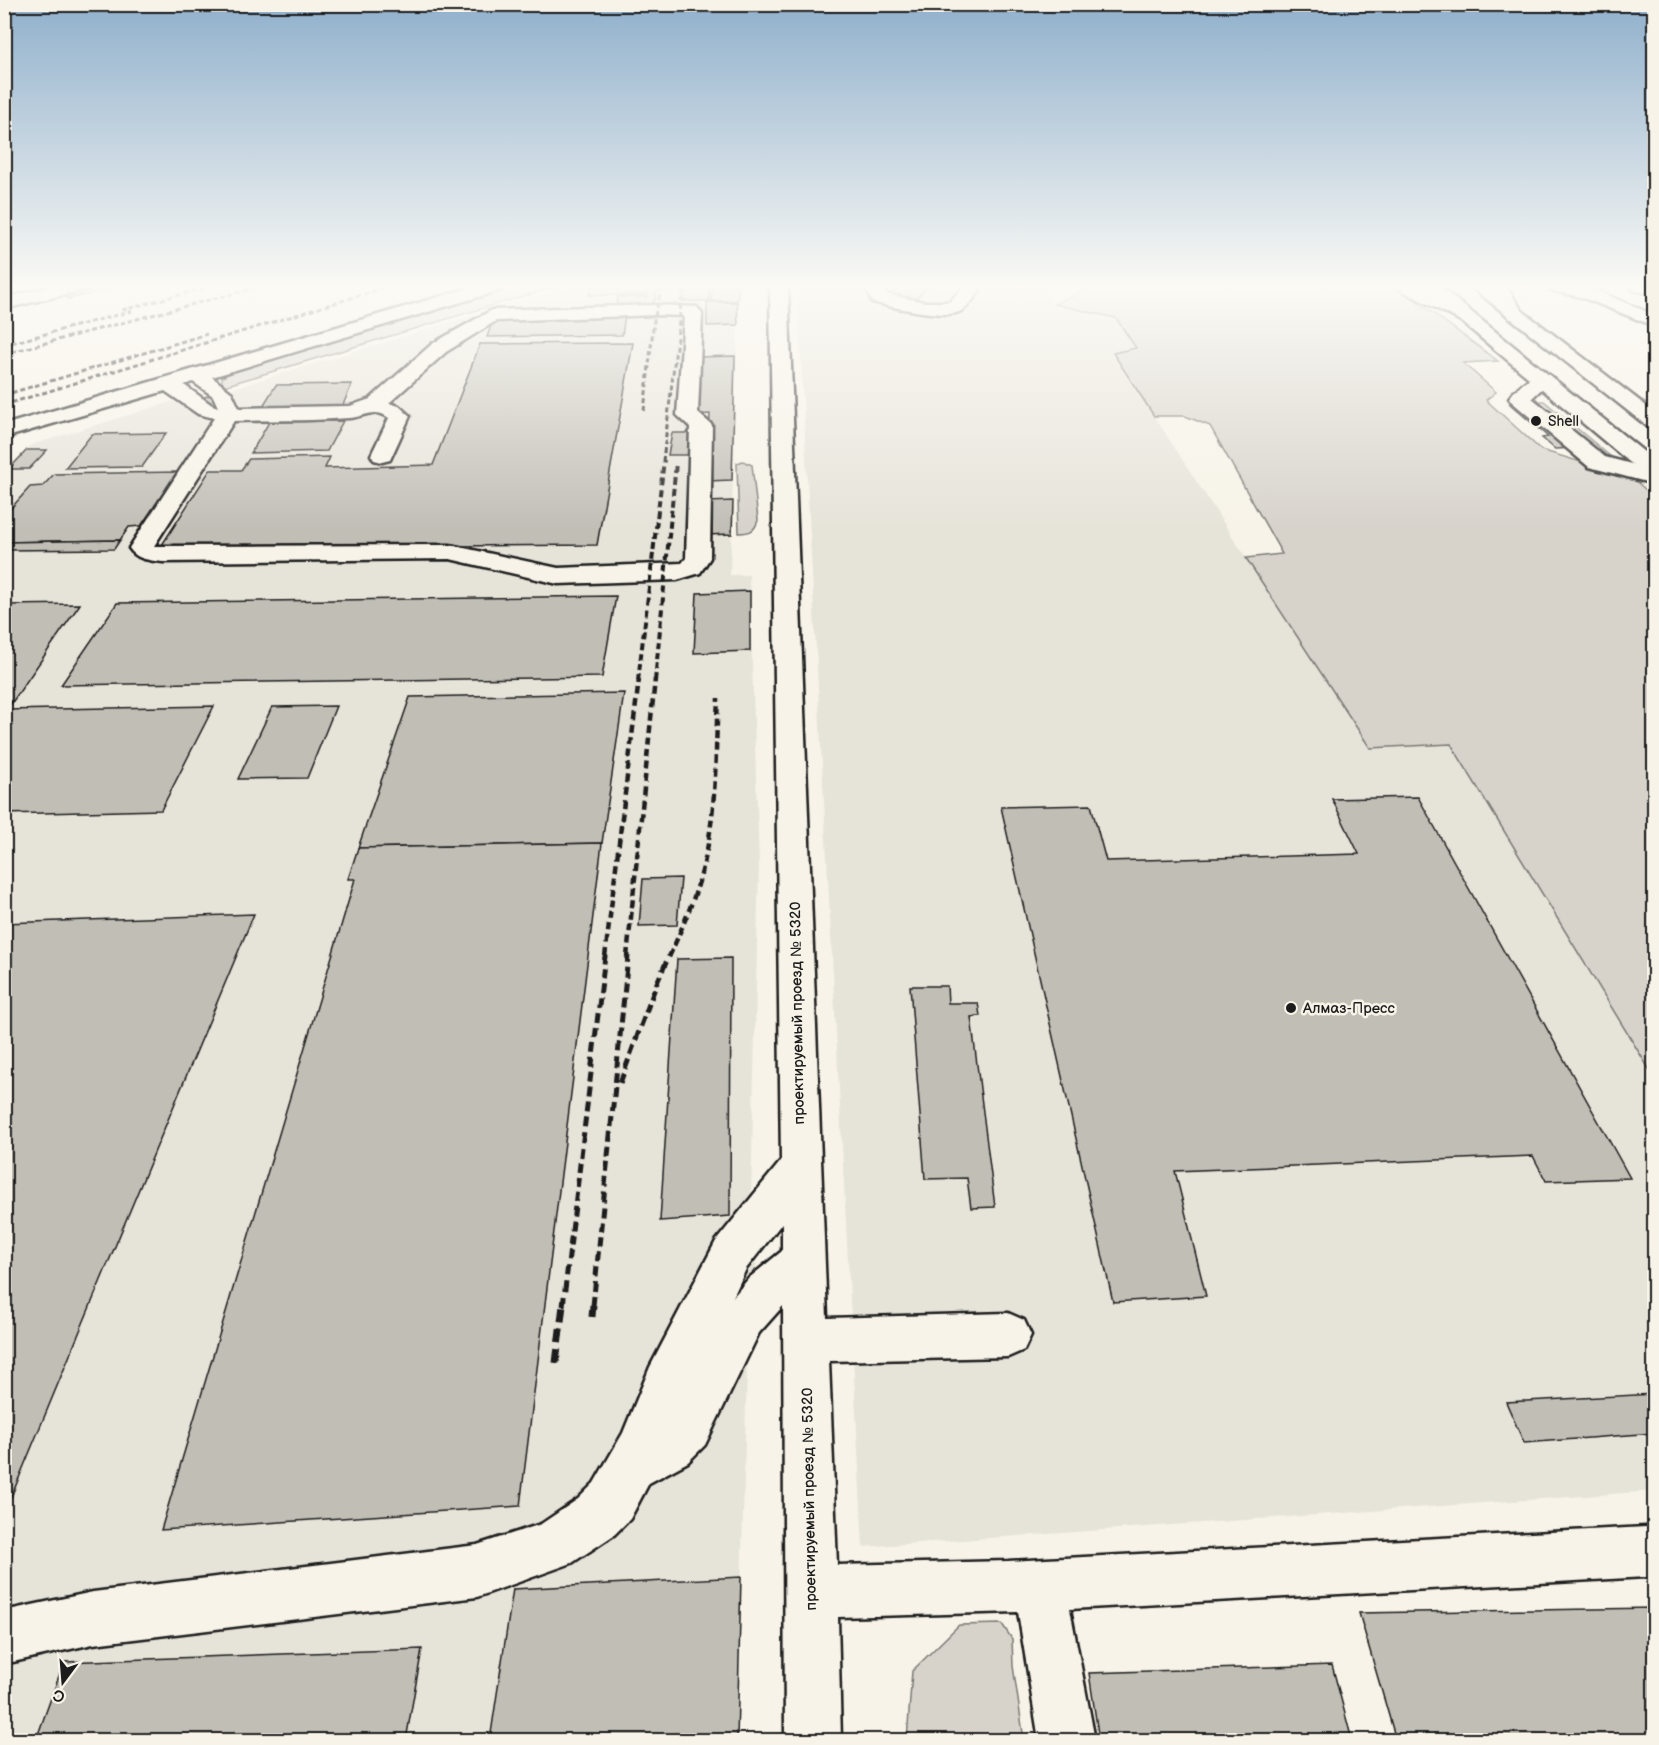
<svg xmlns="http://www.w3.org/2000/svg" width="1659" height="1745" viewBox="0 0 1659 1745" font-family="'Balsamiq Sans',sans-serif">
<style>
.built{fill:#e6e3d9}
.green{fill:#d7d3cb;stroke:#7a7874;stroke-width:1.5}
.building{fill:#c0beb5;stroke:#1c1c1c;stroke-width:1.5}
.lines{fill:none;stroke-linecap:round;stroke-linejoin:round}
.minor-casing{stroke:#1c1c1c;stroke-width:5}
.highway-casing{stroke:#1c1c1c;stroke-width:5}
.path{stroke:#1c1c1c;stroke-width:2;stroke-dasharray:3 3;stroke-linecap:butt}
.minor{fill:#f7f3e8;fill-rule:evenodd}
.highway{fill:#f7f3e8;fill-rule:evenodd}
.rail-far4{stroke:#1c1c1c;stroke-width:3;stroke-dasharray:5 3;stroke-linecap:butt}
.rail-far3{stroke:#1c1c1c;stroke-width:4;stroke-dasharray:7 4;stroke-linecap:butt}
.rail-far2{stroke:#1c1c1c;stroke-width:4.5;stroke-dasharray:8 4.5;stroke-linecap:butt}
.rail-far1{stroke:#1c1c1c;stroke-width:5;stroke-dasharray:10 5;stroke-linecap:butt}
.rail{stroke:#1c1c1c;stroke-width:7;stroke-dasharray:14 7;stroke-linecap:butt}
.poi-dot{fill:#1c1c1c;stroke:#f7f3e8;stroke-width:2}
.labels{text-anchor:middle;stroke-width:5;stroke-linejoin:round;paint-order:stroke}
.far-poi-label{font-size:14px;fill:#1c1c1c;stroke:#f7f3e8;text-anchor:start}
.poi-label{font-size:15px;fill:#1c1c1c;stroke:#f7f3e8;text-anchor:start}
.street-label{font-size:15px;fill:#1c1c1c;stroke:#f7f3e8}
</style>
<rect width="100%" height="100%" fill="#f7f3e8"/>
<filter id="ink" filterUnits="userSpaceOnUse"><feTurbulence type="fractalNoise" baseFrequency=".0167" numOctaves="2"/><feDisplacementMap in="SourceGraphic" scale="12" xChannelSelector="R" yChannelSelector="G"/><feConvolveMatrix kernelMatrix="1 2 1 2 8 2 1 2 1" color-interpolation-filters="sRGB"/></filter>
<g filter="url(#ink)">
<!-- built -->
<g class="built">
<path d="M569,286H739L730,575H749L759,864L751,1199L744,1259L757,1264L732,1321L748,1329L737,1740H5L4,474L31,445L177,400L184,402L201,398Z"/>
<path d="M797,286H1044L1054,304L1116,318L1136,349L1113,353L1370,748L1451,744L1654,1077V1491L863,1547Z"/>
</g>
<!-- green -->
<g class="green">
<path d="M516,286H557L224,386L222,384V378L231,372Z"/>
<path d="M1095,286H1396L1498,361L1463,363L1496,392L1486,400L1541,450L1631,477L1654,497V1077L1451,744L1370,748L1246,558L1282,554L1210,426L1185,416H1154L1113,353L1136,348L1116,318L1054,304Z"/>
<path d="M1540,401H1544L1616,461L1606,459L1584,439L1570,435L1535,405Z"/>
<path d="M743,461L752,465L758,520C755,531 750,533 739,533L737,463Z"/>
<path d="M1002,1624L1012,1639L1013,1666L1024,1740H907L912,1671L959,1625Z"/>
</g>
<!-- building -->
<g class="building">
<path d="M103,286L113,288L68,299L64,296Z"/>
<path d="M592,286L648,287L645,295H589Z"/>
<path d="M650,286H659L653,305H616L618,297H647Z"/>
<path d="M686,286H710L708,301H684Z"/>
<path d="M713,286H739L737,301H710Z"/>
<path d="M900,286H928L913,302L888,297Z"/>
<path d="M707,302H737L738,325L707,326Z"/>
<path d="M625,315L622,335L487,337L494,317Z"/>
<path d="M633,343L597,545L160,548L210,470H241L249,459L330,457L325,468L433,465L480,344Z"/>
<path d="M735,356L732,480L707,481L710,414L694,415L697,357Z"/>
<path d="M352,384L342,407L261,409L276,385Z"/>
<path d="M213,394L223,402L211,406L201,398Z"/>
<path d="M1510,404H1523L1576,448L1555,449L1542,438L1548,437Z"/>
<path d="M343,421L327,451L251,453L269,422Z"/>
<path d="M166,433L142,467L65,468L92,434Z"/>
<path d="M672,433H693L690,455H668Z"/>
<path d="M27,450H47L29,469H9Z"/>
<path d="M178,472L141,526L129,527L120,540L4,542V516L30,487L43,486L54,474Z"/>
<path d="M733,501L732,534L705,535L707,502Z"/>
<path d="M120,540L114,549L4,550V542Z"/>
<path d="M750,591V651L694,653L697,593Z"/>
<path d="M616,596L602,677L61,685L117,603Z"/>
<path d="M80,604L11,704H4V605Z"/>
<path d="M624,693L602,843L358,848L410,697Z"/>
<path d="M214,706L161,810L4,814V710Z"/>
<path d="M336,706L307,778L238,779L272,707Z"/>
<path d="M1418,797L1630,1178L1546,1181L1533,1156L1175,1171L1206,1296L1113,1302L1001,807L1091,805L1106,861L1359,854L1332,799Z"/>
<path d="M602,843L520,1506L161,1530L355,879H348L358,848Z"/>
<path d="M681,878L677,925L639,926L643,879Z"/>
<path d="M254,914L101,1280L4,1514V923Z"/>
<path d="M731,958L730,1216L660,1221L677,959Z"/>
<path d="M910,986H947L948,1003H978L980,1016L971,1017L995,1207L971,1208L967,1178L925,1179Z"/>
<path d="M1654,1394V1433L1524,1443L1506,1402Z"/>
<path d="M741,1577L737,1740H490L513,1589Z"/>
<path d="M1654,1608V1740H1396L1359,1613Z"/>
<path d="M422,1649L406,1740H36L64,1662Z"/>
<path d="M1332,1665L1352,1740H1099L1089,1673Z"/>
</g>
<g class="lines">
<defs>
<g id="minor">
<path d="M55,286H87L84,290L4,309V298Z"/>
<path d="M476,286H504L501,290L212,377L232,393L239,408L350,406L370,399L432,344L492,310L656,305L697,307L702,314L698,413L712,425L710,558L700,573L677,580L558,584L450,559L163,562C149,560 137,560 129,548L214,418L198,414L165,391L4,438V425ZM656,315L684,316L677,415L690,427L686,558L682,563L558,568L450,545L154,546L234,421C272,420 311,421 349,418C364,417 375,407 389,418L371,455L374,460L382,462L390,460L410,416L399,406L389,403L446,352L496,321ZM193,382L213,396L218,407L212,405L184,385Z"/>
<path d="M770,286H788L827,1318L1008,1313L1024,1320L1031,1335L1024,1350L1008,1357L829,1361L837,1565L1008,1561L1646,1527L1654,1529V1579L1646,1577L1070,1609L1095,1740H1039L1018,1612L838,1617L841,1740H785L783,1306L759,1333L705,1445L688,1462L649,1483L630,1519L614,1535L572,1563L477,1597L93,1644L4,1664V1611L93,1592L477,1545L541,1524L578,1499L594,1483L623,1433L650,1367L716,1241L781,1161ZM782,1223V1251L749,1278L733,1297L746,1269Z"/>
<path d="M865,286H883L886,294L924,302H949L965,286H977L980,290C975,297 968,307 961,311C948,320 888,306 872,302Z"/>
<path d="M1398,286H1421L1471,312L1474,316L1471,320H1459L1401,290Z"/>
<path d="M1488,286H1506L1525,315L1522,319H1510Z"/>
<path d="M1547,286H1580L1593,289L1654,315V326L1581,297L1550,290Z"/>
<path d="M1630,286H1654V294L1633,290Z"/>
<path d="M1542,373L1549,375L1552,379L1532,398L1605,457L1654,470V484L1589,467L1512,402L1509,398C1516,388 1530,376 1542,373Z"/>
</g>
<g id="highway">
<path d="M1419,286H1439L1654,460V478L1646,476Z"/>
<path d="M1470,286H1490L1654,412V428L1647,426Z"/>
</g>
</defs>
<!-- minor casing -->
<use href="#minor" class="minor-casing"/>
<!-- highway casing -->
<use href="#highway" class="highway-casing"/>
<!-- path -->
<path class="path" d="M528,295L558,286"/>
<!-- minor -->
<use href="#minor" class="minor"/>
<!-- highway -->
<use href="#highway" class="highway"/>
<!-- rail-far4 -->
<g class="rail-far4">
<path d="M122,310L212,286"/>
<path d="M4,345L132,311"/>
<path d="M4,354L262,286"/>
<path d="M4,395L207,334"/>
<path d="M4,405L390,286"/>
<path d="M644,411L654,320L662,286"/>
<path d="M663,461L683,286"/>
</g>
<!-- rail-far3 -->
<g class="rail-far3">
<path d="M638,681L664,460"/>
<path d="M655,681L676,463"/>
</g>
<!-- rail-far2 -->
<g class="rail-far2">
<path d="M605,957L639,679"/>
<path d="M627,957L655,679"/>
<path d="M669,957C682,928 695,899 703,867C717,813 715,754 718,698"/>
</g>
<!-- rail-far1 -->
<g class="rail-far1">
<path d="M620,1083L656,985L669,956"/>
<path d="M563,1306L605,956"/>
<path d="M593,1306L628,956"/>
</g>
<!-- rail -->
<g class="rail">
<path d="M592,1317L593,1305"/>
<path d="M556,1363L563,1305"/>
</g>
</g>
</g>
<!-- sky -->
<linearGradient id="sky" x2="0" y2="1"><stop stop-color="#90b0cc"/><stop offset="0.54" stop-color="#fbfaf5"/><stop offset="1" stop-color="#fbfaf5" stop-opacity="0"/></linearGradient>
<rect width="1659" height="530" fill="url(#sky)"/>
<!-- markers -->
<g class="poi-dot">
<circle cx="1536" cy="421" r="6"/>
<circle cx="1291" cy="1008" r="6"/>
</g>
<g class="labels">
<!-- far-poi labels -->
<g class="far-poi-label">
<text x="1548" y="426">Shell</text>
</g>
<!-- poi labels -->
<g class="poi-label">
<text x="1303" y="1013">Алмаз-Пресс</text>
</g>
<!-- street labels -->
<g class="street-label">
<text transform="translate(797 1013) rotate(-91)" y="5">проектируемый проезд № 5320</text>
<text transform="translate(809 1499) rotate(-91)" y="5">проектируемый проезд № 5320</text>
</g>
</g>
<!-- margin -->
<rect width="1659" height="1745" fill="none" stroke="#f7f3e8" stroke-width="24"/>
<rect x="12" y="12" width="1635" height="1721" fill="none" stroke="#1c1c1c" stroke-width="2" filter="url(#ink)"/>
<!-- north arrow -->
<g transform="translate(63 1682) rotate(196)" stroke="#f7f3e8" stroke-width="4.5" paint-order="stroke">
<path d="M0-4.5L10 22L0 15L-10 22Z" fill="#1c1c1c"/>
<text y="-9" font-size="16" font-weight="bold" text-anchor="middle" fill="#1c1c1c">С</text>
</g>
</svg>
